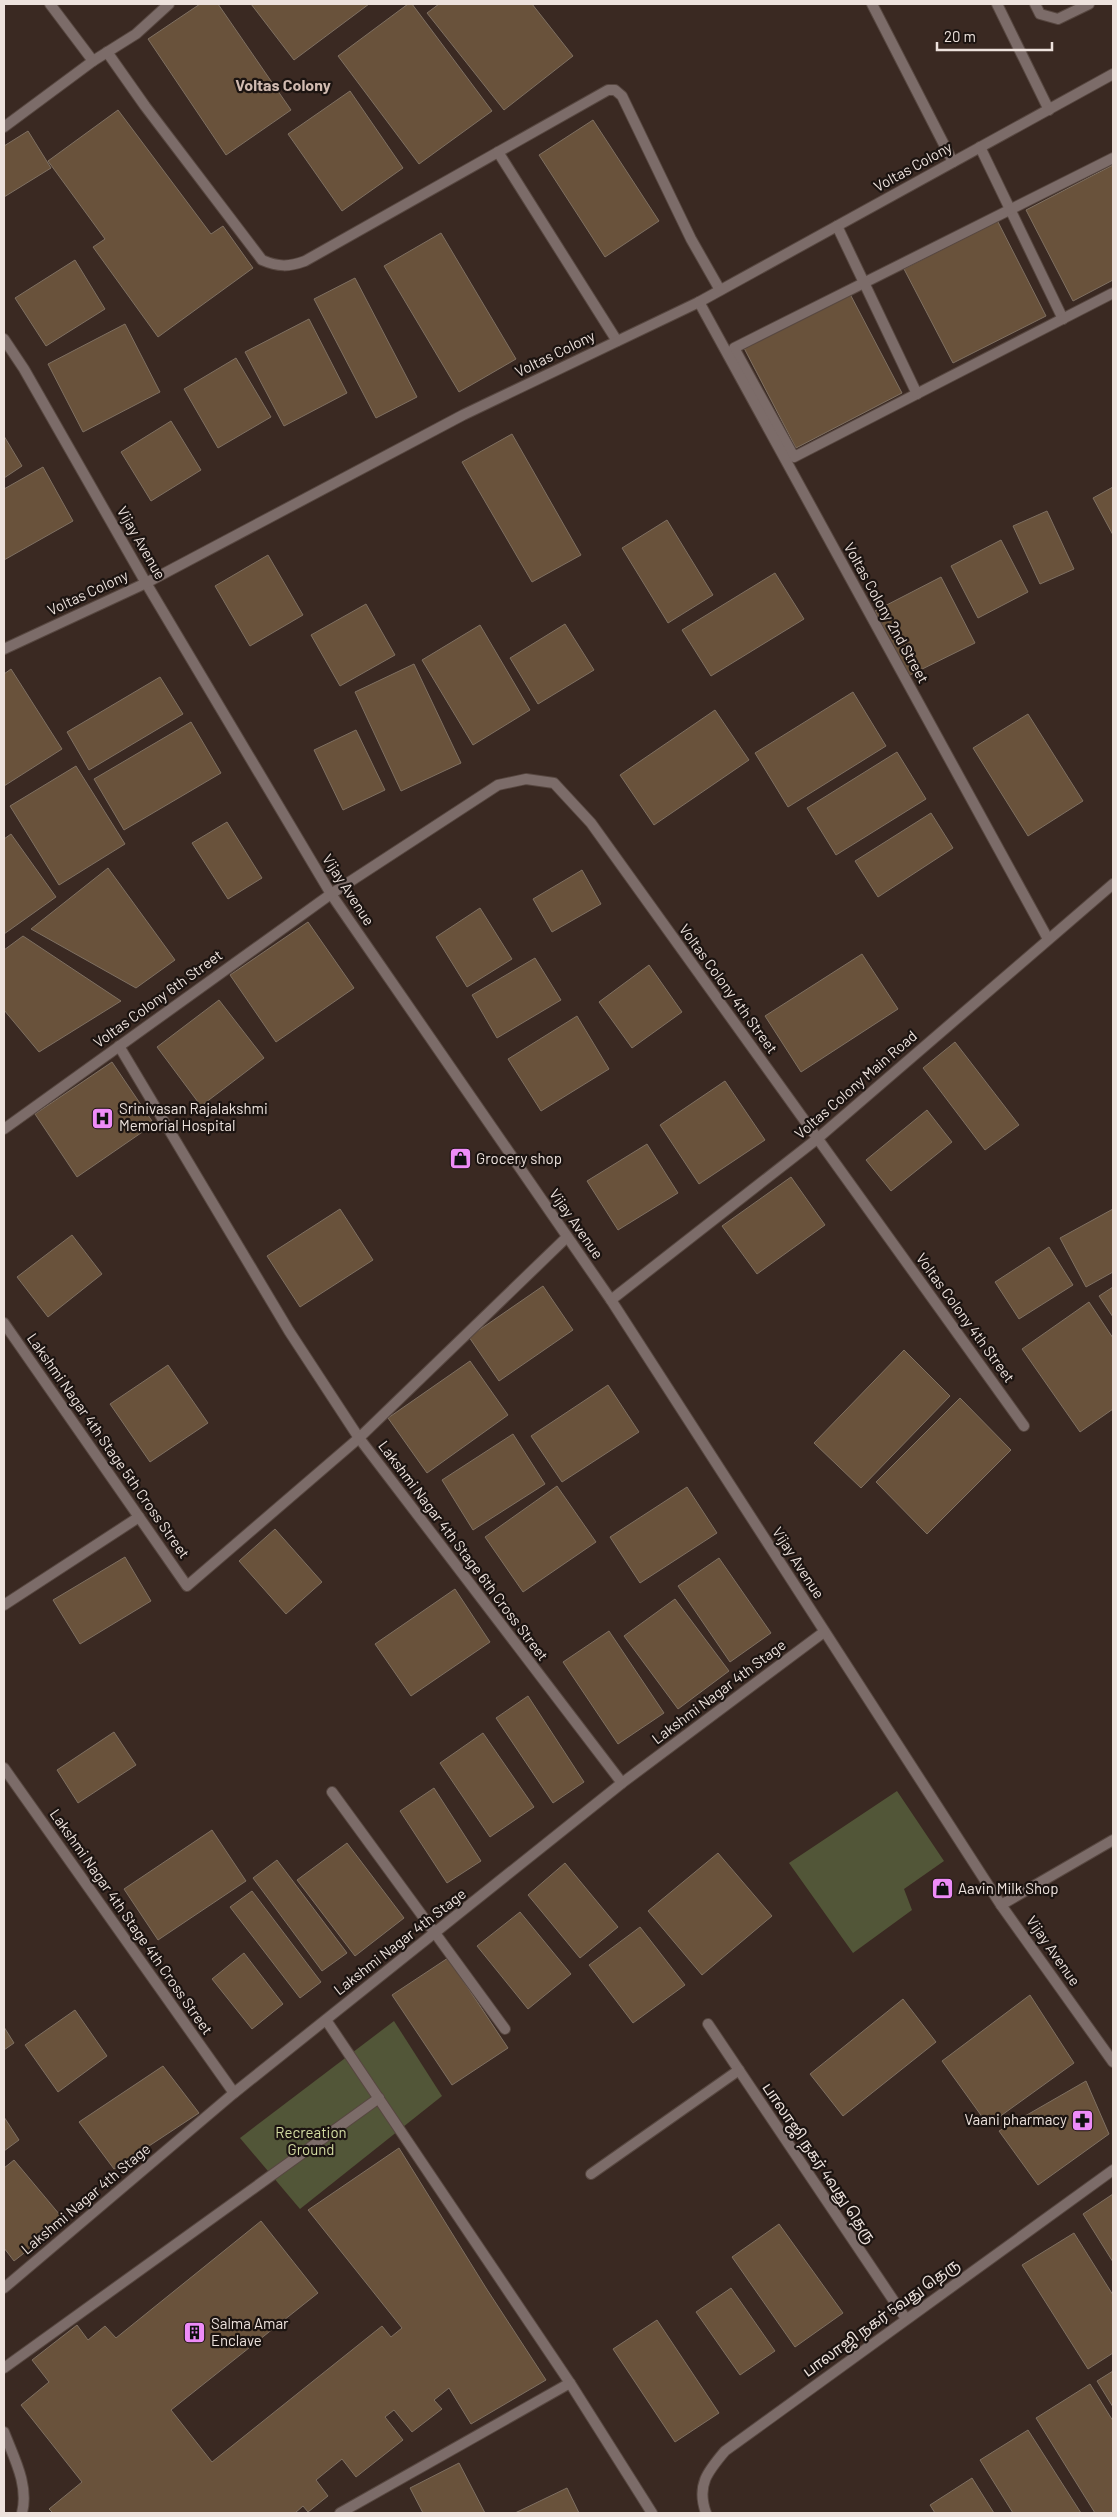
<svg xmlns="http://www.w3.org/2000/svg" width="1117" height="2517" viewBox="0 0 1117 2517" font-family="Barlow,'Noto Sans Tamil',sans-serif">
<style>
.green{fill:#525638}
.building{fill:#69523b;stroke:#7f7062}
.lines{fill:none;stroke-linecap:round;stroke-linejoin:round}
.street-casing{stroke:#574740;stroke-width:12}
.street{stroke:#7c6c69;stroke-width:10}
.labels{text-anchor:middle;stroke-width:4.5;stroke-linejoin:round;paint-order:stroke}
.street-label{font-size:15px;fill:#ede2dd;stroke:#1c1411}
.poi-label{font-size:15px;fill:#ede2dd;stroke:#1c1411;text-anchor:start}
.park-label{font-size:15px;fill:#d3dca2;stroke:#1c1411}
.neighbourhood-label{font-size:16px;font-weight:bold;fill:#d1bbb1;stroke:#1c1411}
</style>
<rect width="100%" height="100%" fill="#3a2922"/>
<!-- green -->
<g class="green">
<path d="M897,1791L944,1861L904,1889L912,1910L853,1953L789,1863Z"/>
<path d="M394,2021L442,2096L300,2209L240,2138Z"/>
</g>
<!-- building -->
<g class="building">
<path d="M200,4H218L291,110L226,155L148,39Z"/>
<path d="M251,4H369L294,60Z"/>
<path d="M408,4H412L492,111L419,164L338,56Z"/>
<path d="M439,4H532L573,56L504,110L427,13Z"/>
<path d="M350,91L403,168L342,211L288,134Z"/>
<path d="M118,110L211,234L223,226L253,268L158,337L93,247L105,239L48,161Z"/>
<path d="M593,120L659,221L605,257L539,155Z"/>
<path d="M28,131L51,168L4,197V146Z"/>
<path d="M1113,165V280L1073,301L1026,210Z"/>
<path d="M997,220L1046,316L953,363L904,269Z"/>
<path d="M441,233L516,359L459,392L384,266Z"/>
<path d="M75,260L105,309L46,346L15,298Z"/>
<path d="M355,278L417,397L376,418L314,299Z"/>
<path d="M850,294L902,393L796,448L744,348Z"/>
<path d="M309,319L347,393L284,426L245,352Z"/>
<path d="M125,324L160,392L83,432L48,364Z"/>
<path d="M236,358L271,417L218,448L184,389Z"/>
<path d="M171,421L201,470L151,501L121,452Z"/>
<path d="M512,434L581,555L532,582L462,462Z"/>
<path d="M4,436L22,466L4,478Z"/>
<path d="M43,467L73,521L4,560V489Z"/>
<path d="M1113,487V535L1093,498Z"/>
<path d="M1047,511L1074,569L1040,584L1013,526Z"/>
<path d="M667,520L713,595L668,623L622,548Z"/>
<path d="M1001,540L1028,592L978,618L951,566Z"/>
<path d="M268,555L303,615L250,646L215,586Z"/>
<path d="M775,573L804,619L711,676L682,630Z"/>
<path d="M941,577L975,643L908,676L875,611Z"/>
<path d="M366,604L395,655L340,686L311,635Z"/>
<path d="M565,624L594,670L538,704L510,658Z"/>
<path d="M480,625L530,710L473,745L422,660Z"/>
<path d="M414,664L461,763L401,791L355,692Z"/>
<path d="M11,669L62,749L4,786V674Z"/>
<path d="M160,677L183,714L89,770L67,732Z"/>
<path d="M853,692L886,746L788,807L755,753Z"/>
<path d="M715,710L749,760L654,825L620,775Z"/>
<path d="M1028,714L1083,801L1028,836L973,748Z"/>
<path d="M191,722L221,773L124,830L94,779Z"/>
<path d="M356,730L385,790L343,810L314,750Z"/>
<path d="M897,752L926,799L836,855L807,808Z"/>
<path d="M76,766L125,844L59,885L10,806Z"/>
<path d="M931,813L953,848L878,897L855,861Z"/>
<path d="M227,822L262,878L228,899L192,843Z"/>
<path d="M11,834L56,897L4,934V839Z"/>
<path d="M108,868L175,960L136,988L31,929Z"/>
<path d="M582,870L601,904L552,932L533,899Z"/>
<path d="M480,908L512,959L467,987L436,937Z"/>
<path d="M308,922L354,988L276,1042L230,975Z"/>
<path d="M23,936L121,1001L39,1052L4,1010V950Z"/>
<path d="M862,954L898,1009L801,1072L765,1016Z"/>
<path d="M535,958L561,1000L497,1038L472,995Z"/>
<path d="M649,965L682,1012L632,1048L599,1002Z"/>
<path d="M219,1000L264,1058L201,1106L157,1047Z"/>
<path d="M577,1016L609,1069L541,1111L508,1059Z"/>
<path d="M955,1042L1019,1125L985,1150L923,1068Z"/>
<path d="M112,1062L154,1124L77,1177L35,1114Z"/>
<path d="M725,1081L765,1140L699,1184L660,1125Z"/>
<path d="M927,1110L952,1142L891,1191L866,1160Z"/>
<path d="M647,1144L678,1193L618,1230L587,1181Z"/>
<path d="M791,1177L825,1225L757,1274L722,1226Z"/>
<path d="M340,1209L373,1260L300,1307L267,1256Z"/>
<path d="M1113,1209V1272L1086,1287L1060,1238Z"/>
<path d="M72,1235L102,1274L48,1317L17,1277Z"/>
<path d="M1049,1247L1073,1285L1019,1319L995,1282Z"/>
<path d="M543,1286L573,1330L499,1381L469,1337Z"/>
<path d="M1113,1287V1317L1099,1296Z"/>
<path d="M1089,1302L1113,1338V1409L1080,1432L1022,1349Z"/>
<path d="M904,1350L950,1396L861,1488L814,1443Z"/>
<path d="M470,1361L508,1415L427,1473L388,1418Z"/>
<path d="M168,1365L208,1423L150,1462L110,1404Z"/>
<path d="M608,1385L639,1432L562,1482L531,1436Z"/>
<path d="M960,1398L1011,1450L927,1534L876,1482Z"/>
<path d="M513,1434L545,1484L473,1530L442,1480Z"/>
<path d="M557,1486L596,1542L523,1592L485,1537Z"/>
<path d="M687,1487L717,1533L640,1583L610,1537Z"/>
<path d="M275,1529L322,1582L286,1614L239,1561Z"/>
<path d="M125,1557L151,1601L80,1644L53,1600Z"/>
<path d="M719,1558L771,1633L730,1662L678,1586Z"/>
<path d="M455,1589L490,1642L411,1696L375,1644Z"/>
<path d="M675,1599L729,1671L678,1709L624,1636Z"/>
<path d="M609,1631L664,1713L618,1744L563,1662Z"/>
<path d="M528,1696L584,1782L553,1803L496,1718Z"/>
<path d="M114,1732L136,1765L78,1803L57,1770Z"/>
<path d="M483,1733L534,1807L490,1837L440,1763Z"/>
<path d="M434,1788L481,1861L447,1883L400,1811Z"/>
<path d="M212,1830L246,1881L158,1940L124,1889Z"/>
<path d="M347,1843L404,1918L355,1956L297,1880Z"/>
<path d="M718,1853L772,1916L702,1975L648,1911Z"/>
<path d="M277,1860L347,1953L322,1971L253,1878Z"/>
<path d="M565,1863L618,1927L580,1958L528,1895Z"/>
<path d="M252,1891L321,1982L300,1998L230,1907Z"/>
<path d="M520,1912L571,1974L528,2009L477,1946Z"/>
<path d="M640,1927L685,1985L633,2023L589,1965Z"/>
<path d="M244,1953L283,2004L252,2029L212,1979Z"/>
<path d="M448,1958L508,2048L452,2085L392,1995Z"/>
<path d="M1030,1995L1074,2063L988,2125L942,2061Z"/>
<path d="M903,1999L936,2042L843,2116L810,2074Z"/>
<path d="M75,2010L107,2056L58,2092L25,2045Z"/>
<path d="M4,2027L14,2043L4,2050Z"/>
<path d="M163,2066L199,2113L114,2169L79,2122Z"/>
<path d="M1086,2081L1109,2134L1038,2185L999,2131Z"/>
<path d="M4,2117L19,2140L4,2151Z"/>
<path d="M399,2148L486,2288L546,2380L471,2424L449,2388L434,2400L442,2409L412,2432L394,2410L385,2417L403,2440L356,2477L342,2459L316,2480L328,2496L308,2512L303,2506L295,2513H53L49,2509L82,2482L21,2405L49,2382L32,2360L77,2325L88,2340L105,2326L116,2338L261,2221L318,2293L171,2410L212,2462L382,2326L391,2337L402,2328L308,2210Z"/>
<path d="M14,2160L65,2221L14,2261L4,2248V2168Z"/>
<path d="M1113,2194V2262L1083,2214Z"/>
<path d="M779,2224L843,2313L795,2347L732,2257Z"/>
<path d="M1074,2233L1113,2295V2353L1088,2369L1022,2265Z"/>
<path d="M731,2288L775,2351L740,2375L696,2312Z"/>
<path d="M657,2320L719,2413L675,2442L613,2349Z"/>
<path d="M1113,2371V2407L1097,2381Z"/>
<path d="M1090,2384L1113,2421V2510L1109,2513H1095L1036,2418Z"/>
<path d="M1028,2430L1081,2513H1013L980,2460Z"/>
<path d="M459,2463L485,2513H423L410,2488Z"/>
<path d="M972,2478L994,2513H935L930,2505Z"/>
<path d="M567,2488L579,2513H515Z"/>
</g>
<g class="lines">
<defs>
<g id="street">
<path d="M50,4L93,61"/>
<path d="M872,4L953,162"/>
<path d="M997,4L1049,110"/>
<path d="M1035,4L1040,14L1058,19L1089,4"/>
<path d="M107,52L145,106L262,260C278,267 289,267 305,261L608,90H615L622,96L691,239L720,290"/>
<path d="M4,127L93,61L136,34L169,4"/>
<path d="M980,147L1063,319"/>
<path d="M498,152L617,341"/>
<path d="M1113,158L734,348L794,457L1113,293"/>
<path d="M837,226L917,394"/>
<path d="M699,302L1048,939"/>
<path d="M4,339L24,369L146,583L331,894L611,1300L1001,1905L1113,2062"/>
<path d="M4,649L146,583L463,415L699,302L1113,74"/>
<path d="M119,1046L289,1331L359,1438L622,1783"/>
<path d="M4,1129L331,894L498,785L526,779L554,783L591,823L1024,1426"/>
<path d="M611,1300L817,1139L1113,884"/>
<path d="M4,1323L187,1586L359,1438L567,1237"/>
<path d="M4,1605L139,1517"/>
<path d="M4,1768L234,2093"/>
<path d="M332,1792L505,2029"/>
<path d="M1001,1905L1113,1840"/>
<path d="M326,2020L570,2383"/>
<path d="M708,2024L906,2319"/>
<path d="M591,2174L739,2070"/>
<path d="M4,2288L234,2093L622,1783L824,1632"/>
<path d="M4,2368L379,2098"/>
<path d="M4,2432C14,2458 29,2485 22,2513"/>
<path d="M340,2513L570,2383L652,2513"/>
<path d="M706,2513C696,2485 708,2471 725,2451L1113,2170"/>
</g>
</defs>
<!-- street casing -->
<use href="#street" class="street-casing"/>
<!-- street -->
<use href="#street" class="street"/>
</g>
<!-- icons -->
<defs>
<symbol id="hospital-square" viewBox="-11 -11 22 22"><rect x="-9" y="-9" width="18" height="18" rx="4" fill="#ee8cf8" stroke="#1c1411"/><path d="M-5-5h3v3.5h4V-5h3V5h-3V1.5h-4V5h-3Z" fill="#111"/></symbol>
<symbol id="shop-square" viewBox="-11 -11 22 22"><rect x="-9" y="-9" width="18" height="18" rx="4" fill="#ee8cf8" stroke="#1c1411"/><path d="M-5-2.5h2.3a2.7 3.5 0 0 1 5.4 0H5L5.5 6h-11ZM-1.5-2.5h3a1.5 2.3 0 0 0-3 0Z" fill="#111"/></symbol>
<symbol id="pharmacy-square" viewBox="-11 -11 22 22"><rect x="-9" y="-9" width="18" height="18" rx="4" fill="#ee8cf8" stroke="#1c1411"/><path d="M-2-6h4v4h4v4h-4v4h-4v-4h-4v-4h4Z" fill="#111"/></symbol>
<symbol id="building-square" viewBox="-11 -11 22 22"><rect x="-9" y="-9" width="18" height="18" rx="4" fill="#ee8cf8" stroke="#1c1411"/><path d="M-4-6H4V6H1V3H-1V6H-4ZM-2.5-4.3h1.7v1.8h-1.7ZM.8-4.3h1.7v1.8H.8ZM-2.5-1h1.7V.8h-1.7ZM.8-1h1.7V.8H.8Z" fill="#111"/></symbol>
</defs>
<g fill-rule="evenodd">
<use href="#hospital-square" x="90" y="1106" width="25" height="25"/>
<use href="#shop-square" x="448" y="1146" width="25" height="25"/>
<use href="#shop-square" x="930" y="1876" width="25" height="25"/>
<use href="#pharmacy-square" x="1070" y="2108" width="25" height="25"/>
<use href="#building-square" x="182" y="2320" width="25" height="25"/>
</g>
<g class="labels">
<!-- street labels -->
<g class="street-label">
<text transform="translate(913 167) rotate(-29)" y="5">Voltas Colony</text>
<text transform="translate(555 354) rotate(-26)" y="5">Voltas Colony</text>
<text transform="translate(141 543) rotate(60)" y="5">Vijay Avenue</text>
<text transform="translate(88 593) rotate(-25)" y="5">Voltas Colony</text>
<text transform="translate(886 613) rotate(61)" y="5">Voltas Colony 2nd Street</text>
<text transform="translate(348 890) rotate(57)" y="5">Vijay Avenue</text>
<text transform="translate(728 989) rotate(54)" y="5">Voltas Colony 4th Street</text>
<text transform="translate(158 999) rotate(-36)" y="5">Voltas Colony 6th Street</text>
<text transform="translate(856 1085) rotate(-41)" y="5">Voltas Colony Main Road</text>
<text transform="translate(576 1224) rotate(55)" y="5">Vijay Avenue</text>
<text transform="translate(965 1318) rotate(54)" y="5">Voltas Colony 4th Street</text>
<text transform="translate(108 1446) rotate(55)" y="5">Lakshmi Nagar 4th Stage 5th Cross Street</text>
<text transform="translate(463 1551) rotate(53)" y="5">Lakshmi Nagar 4th Stage 6th Cross Street</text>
<text transform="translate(798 1563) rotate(57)" y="5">Vijay Avenue</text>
<text transform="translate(719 1692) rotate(-37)" y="5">Lakshmi Nagar 4th Stage</text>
<text transform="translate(131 1922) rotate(55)" y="5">Lakshmi Nagar 4th Stage 4th Cross Street</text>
<text transform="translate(400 1942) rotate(-38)" y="5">Lakshmi Nagar 4th Stage</text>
<text transform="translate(1053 1951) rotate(55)" y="5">Vijay Avenue</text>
<text transform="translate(819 2163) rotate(56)" y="5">பாலாஜி நகர் 4வது தெரு</text>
<text transform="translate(86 2199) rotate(-40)" y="5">Lakshmi Nagar 4th Stage</text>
<text transform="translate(881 2318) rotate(-36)" y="5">பாலாஜி நகர் 5வது தெரு</text>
</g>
<!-- poi labels -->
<g class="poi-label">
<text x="119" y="1114">Srinivasan Rajalakshmi<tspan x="119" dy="17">Memorial Hospital</tspan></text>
<text x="476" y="1164">Grocery shop</text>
<text x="958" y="1894">Aavin Milk Shop</text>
<text x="1067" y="2125" text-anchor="end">Vaani pharmacy</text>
<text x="211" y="2329">Salma Amar<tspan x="211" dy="17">Enclave</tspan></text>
</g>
<!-- park labels -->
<g class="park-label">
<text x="311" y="2138">Recreation<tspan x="311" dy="17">Ground</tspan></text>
</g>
<!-- neighbourhood labels -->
<g class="neighbourhood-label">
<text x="283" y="91">Voltas Colony</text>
</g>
</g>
<!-- border -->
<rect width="1117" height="2517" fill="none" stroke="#ede2dd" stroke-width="10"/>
<!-- scale -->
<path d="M937 42v8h115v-8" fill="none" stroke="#ede2dd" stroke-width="2.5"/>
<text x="944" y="42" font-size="15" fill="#ede2dd" stroke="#1c1411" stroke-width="4" paint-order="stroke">20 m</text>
</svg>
